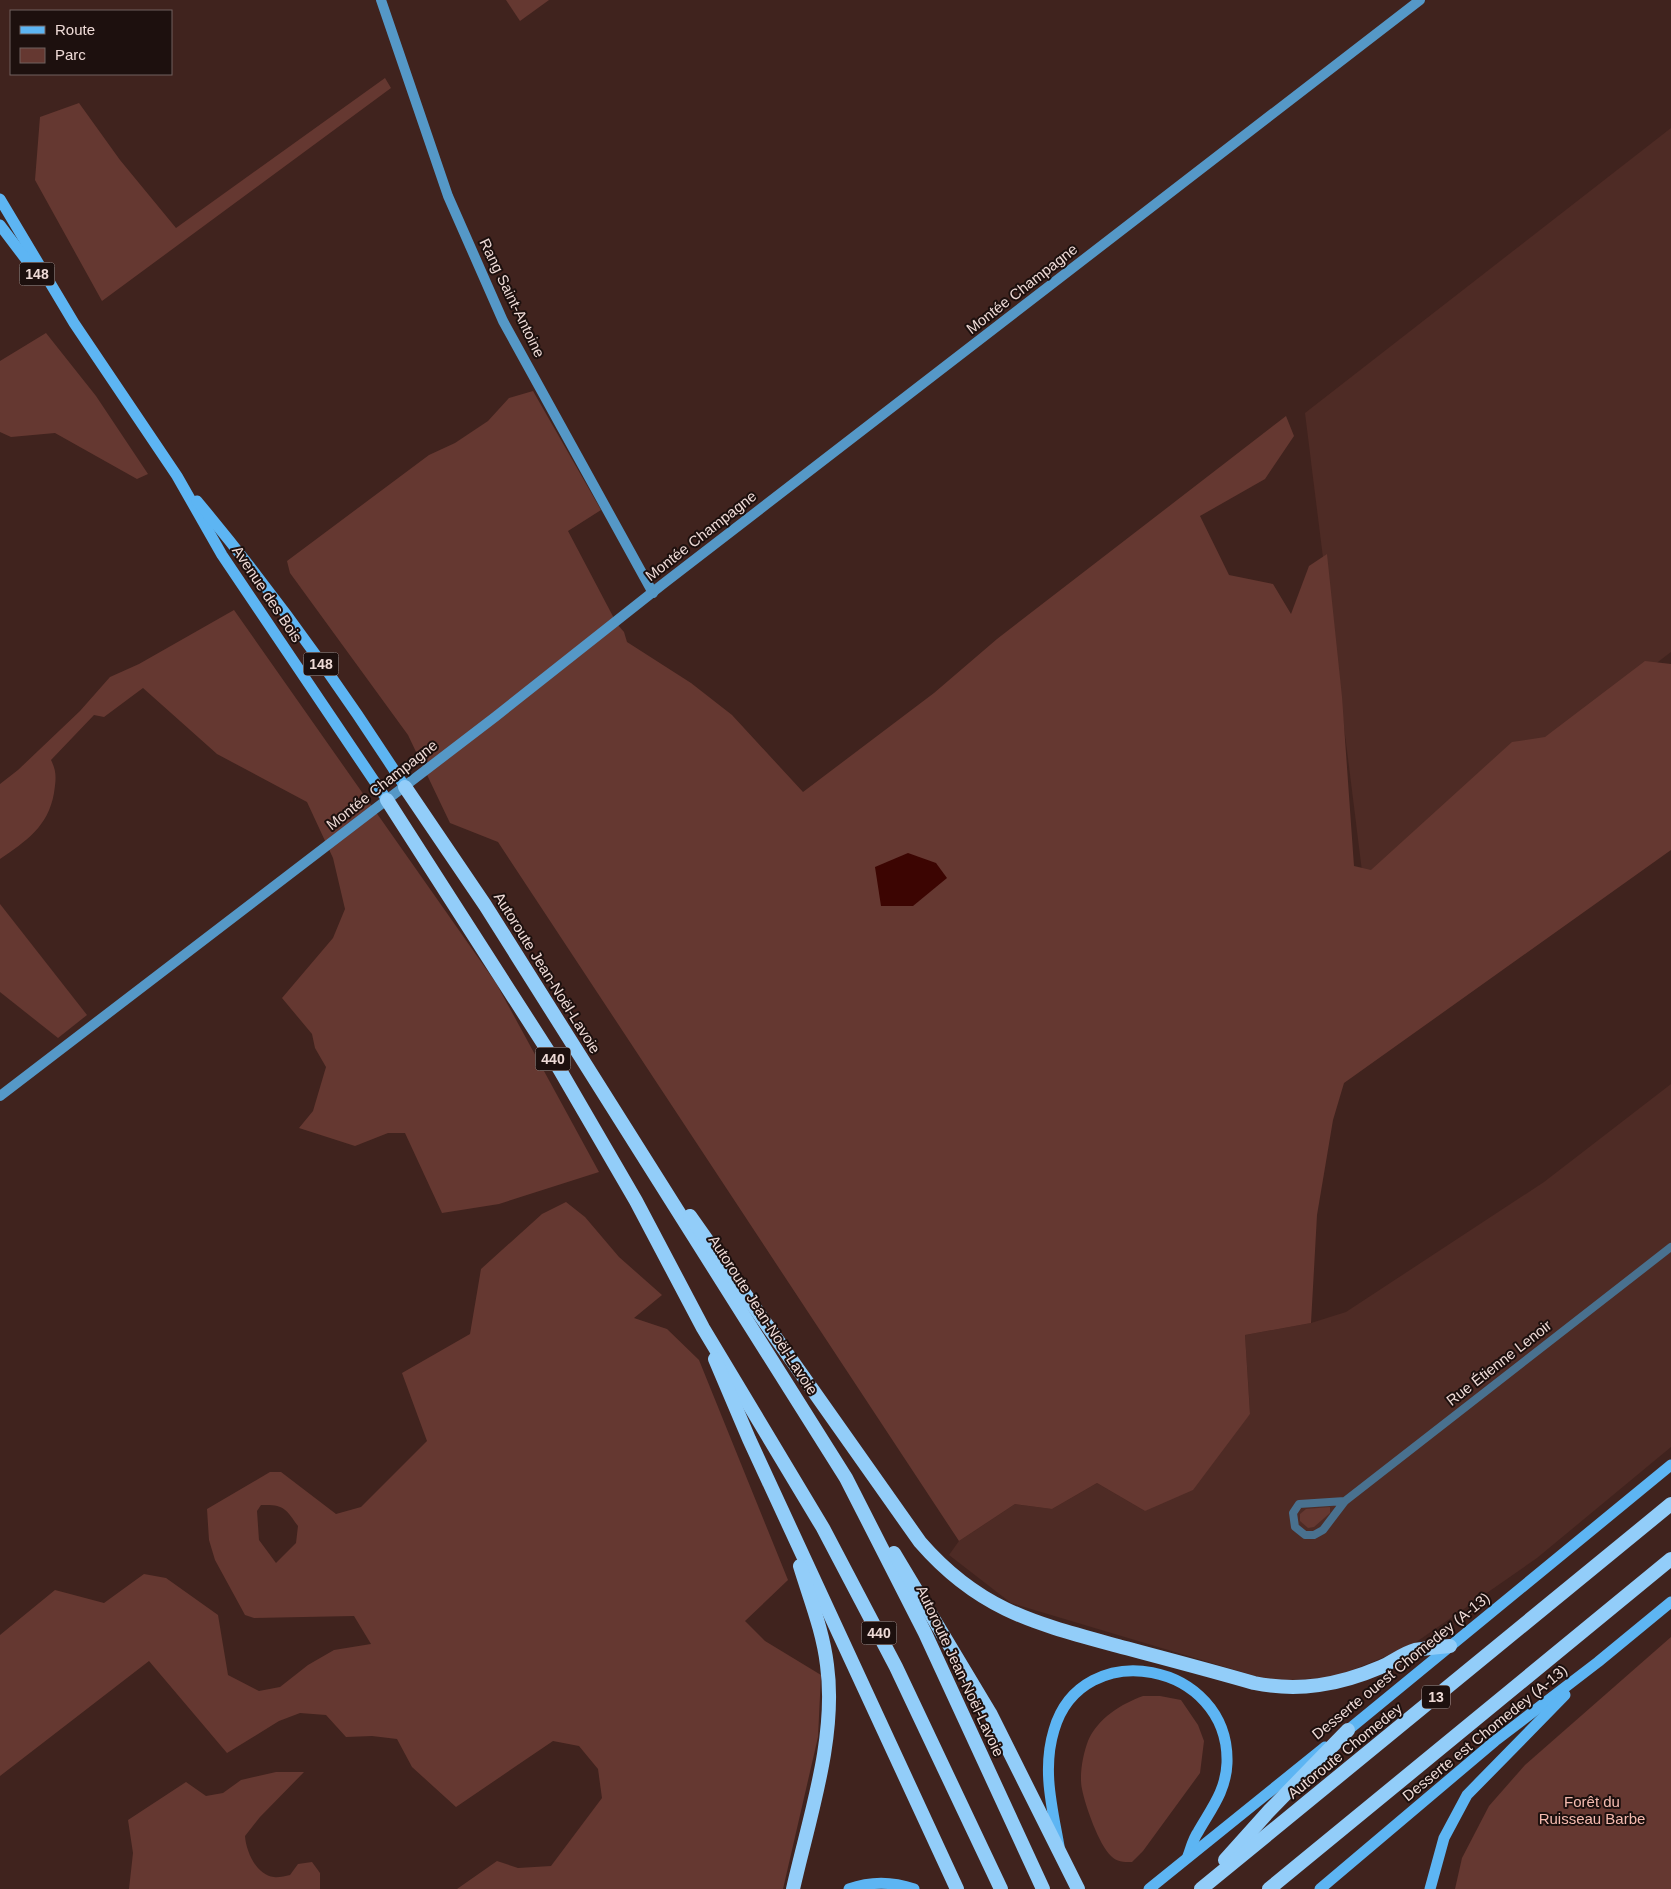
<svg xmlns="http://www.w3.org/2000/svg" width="1671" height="1889" viewBox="0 0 1671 1889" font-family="Arial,sans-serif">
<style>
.built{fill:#4e2b25}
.green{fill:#653831;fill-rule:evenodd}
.water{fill:#3c0502}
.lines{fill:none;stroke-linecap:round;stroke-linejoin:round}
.street{stroke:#49718f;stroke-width:8}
.secondary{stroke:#5598c7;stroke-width:10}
.primary{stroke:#5db5f3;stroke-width:11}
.highway{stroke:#92cdf9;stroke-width:14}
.labels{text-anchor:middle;stroke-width:4;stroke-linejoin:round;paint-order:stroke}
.shield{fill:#1d100e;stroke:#b09e9b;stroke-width:1}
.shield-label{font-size:14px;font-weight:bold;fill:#efdbd7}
.street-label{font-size:15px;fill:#efdbd7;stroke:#1d100e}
.park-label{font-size:15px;fill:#f5bbb0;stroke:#1d100e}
</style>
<rect width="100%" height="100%" fill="#40231e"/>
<!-- built -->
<g class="built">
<path d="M1671,128V652L1364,887L1305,413Z"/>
<path d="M1671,1084V1447L1537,1558L1409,1647L1335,1677L1272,1681L1011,1603L949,1555L959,1541L1015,1504L1052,1509L1097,1483L1145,1511L1250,1414L1245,1335L1311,1323L1346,1312L1544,1182Z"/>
</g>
<!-- green -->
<g class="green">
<path d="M506,0H549L520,21Z"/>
<path d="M385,78L391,88L102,301L35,180L40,117L79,103L120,160L176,228Z"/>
<path d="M46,333L96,396L148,474L137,479L55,433L11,437L0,432V361Z"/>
<path d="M533,391L601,510L568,531L617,624L624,632L627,642L691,683L732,715L803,792L934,693L997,639L1286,416L1294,436L1265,479L1200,516L1229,575L1273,584L1291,614L1309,566L1327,554L1342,697L1354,866L1371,870L1512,742L1545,737L1645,661L1671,664V850L1344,1083L1333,1120L1317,1215L1311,1323L1245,1335L1250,1414L1193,1490L1145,1511L1097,1483L1052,1509L1015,1504L959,1541L498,842L450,823L408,735L290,573L287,561L429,455L455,443L488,421L509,398Z"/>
<path d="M234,610L496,983L599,1172L499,1204L442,1213L405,1133H388L355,1146L299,1128L313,1111L326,1067L315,1048L312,1034L282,998L333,938L345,909L333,858L307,802L217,754L143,688L104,717L94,715L51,760C57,772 56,779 54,793C48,827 26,841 0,859V784L18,770L80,711L110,677L139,664Z"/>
<path d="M0,904L87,1015L58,1038L0,992Z"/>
<path d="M566,1202L585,1217L619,1257L662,1295L634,1318L667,1329L699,1360L788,1580L745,1621L765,1641L821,1675L818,1737L783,1889H457L497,1861L518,1868L551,1866L602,1798L598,1769L579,1746L553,1741L456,1807L412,1767L397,1739L372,1736L346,1737L326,1715L300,1713L279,1721L227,1753L149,1661L0,1776V1635L55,1590L104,1603L144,1574L166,1578L218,1615L228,1675L259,1691L280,1687L308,1665L334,1650L371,1644L354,1616L254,1618L245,1615L215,1560L209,1540L207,1509L270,1472H281L336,1514L361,1507L427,1441L402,1373L470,1334L481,1269L542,1214ZM261,1505C284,1504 286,1509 298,1526L296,1543L276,1563L259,1540L257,1511Z"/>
<path d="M1330,1507V1513L1314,1527L1308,1528L1300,1521V1514L1306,1509Z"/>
<path d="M1671,1637V1889H1455L1462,1858L1489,1806L1525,1765Z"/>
<path d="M1143,1696H1160L1181,1700L1198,1725L1204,1741L1200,1773L1143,1851L1132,1862C1123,1862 1117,1862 1111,1856C1099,1845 1085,1805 1082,1789C1079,1775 1083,1754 1088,1741C1098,1718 1121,1704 1143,1696Z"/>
<path d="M276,1772H304L260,1817L245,1836C246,1851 256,1875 274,1877C278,1878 285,1876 290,1875L298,1864L312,1862L320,1873V1889H129L133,1853L128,1820L186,1782L206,1796L223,1793L241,1780Z"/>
</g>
<!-- water -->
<path class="water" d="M908,853L936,863L947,878L913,906H881L875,867Z"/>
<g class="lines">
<!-- street -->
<path class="street" d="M1345,1501L1299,1504L1293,1513L1295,1527L1305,1535H1314L1323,1530L1345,1501L1671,1247"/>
<!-- secondary -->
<g class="secondary">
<path d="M381,0L448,196L503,321L653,593"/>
<path d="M0,1096L495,717L663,584L1420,0"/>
</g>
<!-- primary -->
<g class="primary">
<path d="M0,199L74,323L177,476L222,555L387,800"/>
<path d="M0,225L40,278"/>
<path d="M197,501C272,591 342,688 405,787"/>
<path d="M1342,1735L1671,1465"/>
<path d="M1059,1846C1052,1807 1042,1769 1054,1730C1082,1634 1230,1662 1227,1763C1226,1791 1211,1809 1198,1832C1193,1839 1191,1848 1188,1856"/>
<path d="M849,1889C871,1881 891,1881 914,1889"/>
<path d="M1149,1889L1325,1747"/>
<path d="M1320,1889L1495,1741L1598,1662L1671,1602"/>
<path d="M1430,1889L1444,1838L1467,1795L1565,1695"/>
</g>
<!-- highway -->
<g class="highway">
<path d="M405,787L485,905L846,1478L925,1633L1043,1889"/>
<path d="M387,800L557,1065L636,1201L703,1328L823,1528L896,1667L1001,1889"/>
<path d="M690,1216L920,1542C979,1610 1034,1623 1118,1646C1163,1658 1209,1670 1254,1683C1299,1692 1339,1685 1381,1667C1392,1662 1404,1653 1415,1650C1427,1648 1438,1647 1450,1646"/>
<path d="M715,1359L749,1439L957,1889"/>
<path d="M894,1553L990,1713L1078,1889"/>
<path d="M1225,1860L1269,1811L1348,1730"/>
<path d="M793,1889C809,1818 837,1737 827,1665C823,1631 810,1599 800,1566"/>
<path d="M1201,1889L1671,1504"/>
<path d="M1269,1889L1671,1559"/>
</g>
</g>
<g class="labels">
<!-- shield labels -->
<g class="shield">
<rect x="19.5" y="262.5" width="35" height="23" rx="4"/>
<rect x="303.5" y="652.5" width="35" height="23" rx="4"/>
<rect x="535.5" y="1047.5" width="35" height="23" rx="4"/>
<rect x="861.5" y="1621.5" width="35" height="23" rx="4"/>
<rect x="1422" y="1685.5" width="28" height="23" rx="4"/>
</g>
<g class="shield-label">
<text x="37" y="279">148</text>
<text x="321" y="669">148</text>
<text x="553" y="1064">440</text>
<text x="879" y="1638">440</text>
<text x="1436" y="1702">13</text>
</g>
<!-- street labels -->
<g class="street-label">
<text transform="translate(1022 289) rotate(-38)" y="5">Montée Champagne</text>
<text transform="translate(512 298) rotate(64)" y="5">Rang Saint-Antoine</text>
<text transform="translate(701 536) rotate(-38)" y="5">Montée Champagne</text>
<text transform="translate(267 594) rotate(56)" y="5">Avenue des Bois</text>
<text transform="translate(382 785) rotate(-38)" y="5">Montée Champagne</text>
<text transform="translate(547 973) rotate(58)" y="5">Autoroute Jean-Noël-Lavoie</text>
<text transform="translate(763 1315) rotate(57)" y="5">Autoroute Jean-Noël-Lavoie</text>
<text transform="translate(1499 1363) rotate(-38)" y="5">Rue Étienne Lenoir</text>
<text transform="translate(1401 1666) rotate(-39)" y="5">Desserte ouest Chomedey (A-13)</text>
<text transform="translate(960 1671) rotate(65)" y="5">Autoroute Jean-Noël-Lavoie</text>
<text transform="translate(1485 1733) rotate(-39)" y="5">Desserte est Chomedey (A-13)</text>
<text transform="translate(1345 1751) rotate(-39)" y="5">Autoroute Chomedey</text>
</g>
<!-- park labels -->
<g class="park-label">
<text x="1592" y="1807">Forêt du<tspan x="1592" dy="17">Ruisseau Barbe</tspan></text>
</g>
</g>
<!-- legend -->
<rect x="10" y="10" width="162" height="65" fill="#1d100e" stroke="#71615e"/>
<rect x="20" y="26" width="25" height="8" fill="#5db5f3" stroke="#71615e"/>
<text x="55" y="35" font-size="15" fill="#efdbd7">Route</text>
<rect x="20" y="48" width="25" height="15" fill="#653831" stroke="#71615e"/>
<text x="55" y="60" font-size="15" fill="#efdbd7">Parc</text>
</svg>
